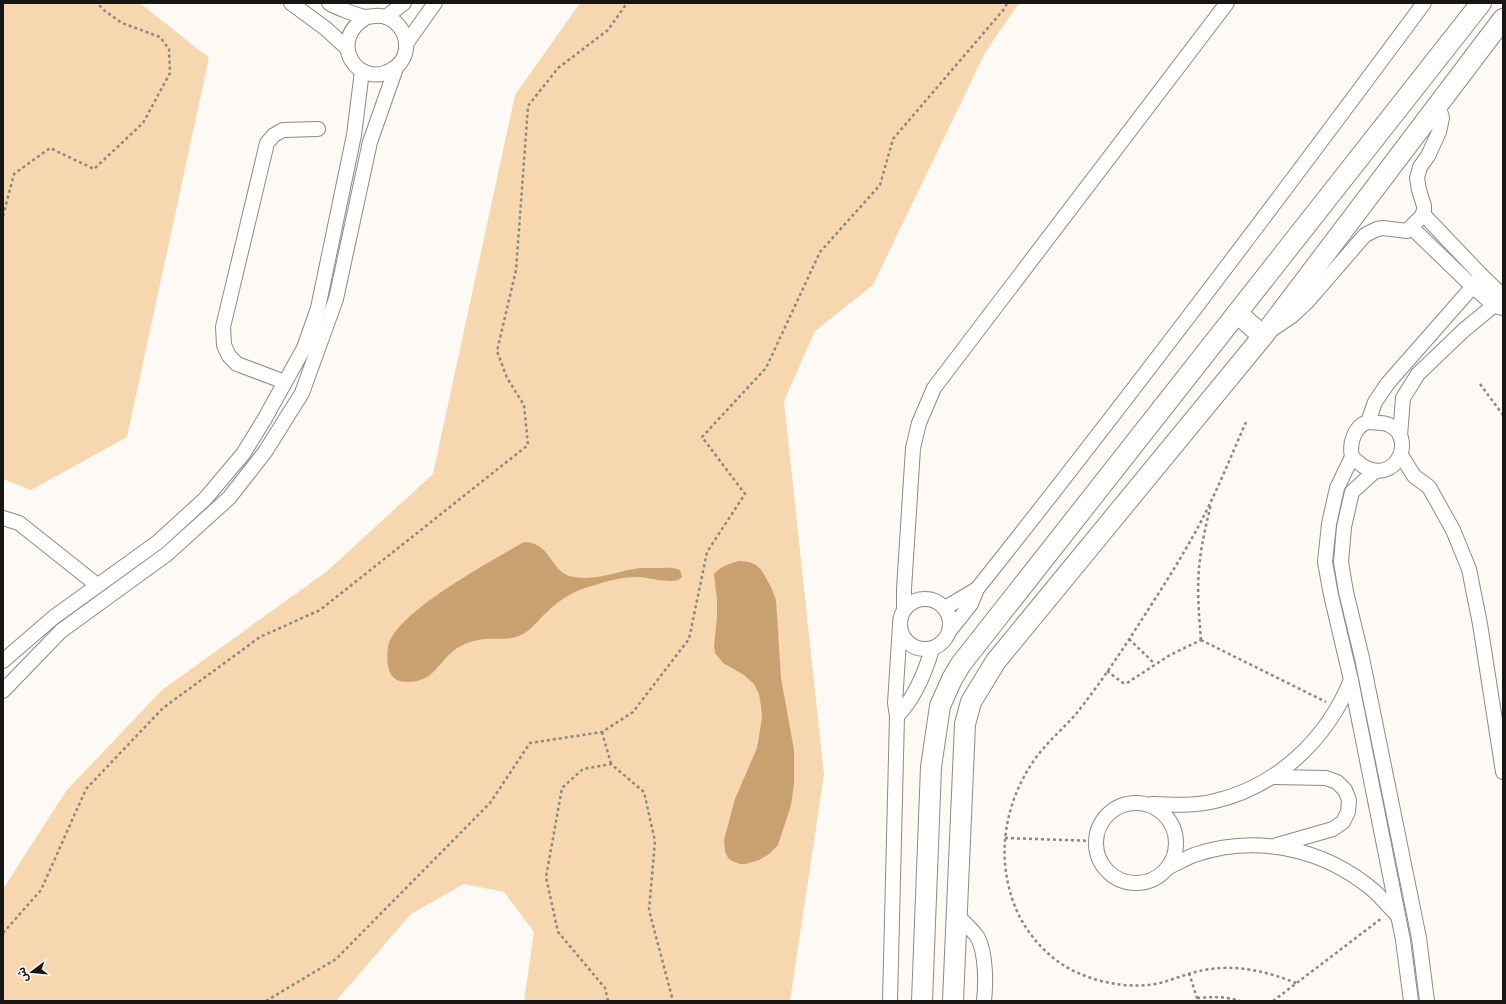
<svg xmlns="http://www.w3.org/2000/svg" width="1506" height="1004" viewBox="0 0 1506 1004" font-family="'Work Sans','Noto Sans Arabic',sans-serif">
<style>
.green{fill:#f7d7b0}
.water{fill:#c9a170}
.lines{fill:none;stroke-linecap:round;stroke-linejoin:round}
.street-casing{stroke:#8d8a86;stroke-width:16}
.secondary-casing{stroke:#8d8a86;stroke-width:22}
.path{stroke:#8a8885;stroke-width:2.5;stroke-dasharray:3 3;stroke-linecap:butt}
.street{stroke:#fff;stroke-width:14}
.secondary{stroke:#fff;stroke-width:20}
</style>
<rect width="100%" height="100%" fill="#fdfaf6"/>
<!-- green -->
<g class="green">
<path d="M3,3H140L209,58L127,437L31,490L3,479Z"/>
<path d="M580,3H1019L985,53L873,285L815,331L784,401L824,775L790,1001H524L534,932L504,892L464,884L411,914L336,1001H3V889L66,791L162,690L326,572L433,474L515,95Z"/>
</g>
<!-- water -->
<g class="water">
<path d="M527,542C552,545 551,574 574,577C596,581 618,571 640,568C646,568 653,568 659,568C666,568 673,567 680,570L682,577C675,586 649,577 638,577C623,576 600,583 585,588C572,592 557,602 547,612C539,619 532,629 523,634C511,641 497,638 484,639C476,640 468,642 461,646C440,656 437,682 408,682C403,682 398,681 394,678C386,670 387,657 388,647C395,612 491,562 522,543Z"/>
<path d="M740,561L749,562L756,565L762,571L771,587L776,600L781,678L794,750V784L791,805L778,845L769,854L759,860L746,864H740L732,861L728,858L725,851L724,840L735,799L757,748L762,718L761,706L759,694L754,684L744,675L723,663L715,653L714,646L717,617V600L714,574C721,566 730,563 740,561Z"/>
</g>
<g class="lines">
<defs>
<g id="street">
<path d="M291,3L325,28L347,48"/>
<path d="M329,3C335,7 358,16 366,17C369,17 372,16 375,16C382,15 390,18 395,22C403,29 407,39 406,49C405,57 400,65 393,69C359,91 325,41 367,17"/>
<path d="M386,17L404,3"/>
<path d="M406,44L435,3"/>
<path d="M1423,214L1482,276L1503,296"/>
<path d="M1411,227L1472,286L1495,306L1503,308"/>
<path d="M1274,328L1292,316L1307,302L1365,235L1377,229L1383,228L1407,231L1422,216L1424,210V206L1419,190L1417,178L1420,167L1428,156L1439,132L1442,118L1438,104"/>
<path d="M285,382L237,364L229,356L224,345L223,327L267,143L274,135L283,130L318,129"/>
<path d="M1368,422L1375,402L1388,383L1482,276"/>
<path d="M1368,422C1374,423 1383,422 1389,425C1415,436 1399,480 1369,469C1362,467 1357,461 1352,457C1349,444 1354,426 1368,422Z"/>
<path d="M1400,436L1403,398L1418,374L1464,330L1503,298"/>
<path d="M1401,455L1414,476L1429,487L1453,530L1469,569L1480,624L1503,772"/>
<path d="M1352,457L1337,488L1329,524L1325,562L1331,595L1351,680L1403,940L1411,1001"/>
<path d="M1375,471L1352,492L1344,527L1341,562L1346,592L1362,658L1419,938L1427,1001"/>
<path d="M3,518L19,523L97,585"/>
<circle cx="925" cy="624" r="25"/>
<path d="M945,608L977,589"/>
<path d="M904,610V589L913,448L919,423L934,388L1227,3"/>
<path d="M951,629L971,604L977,589C1130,397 1278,200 1424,3"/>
<path d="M3,661L54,617L158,542L205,499L243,454L264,420L304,348L318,308L354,135L362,71"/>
<path d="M3,691L61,631L167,554L229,498L265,452L302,393L336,299L370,142L396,68"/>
<path d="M897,716C915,698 925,673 932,649"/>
<path d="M1273,777L1326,778L1337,782L1345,790L1349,800L1348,812L1343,822L1333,829L1277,845"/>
<circle cx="1136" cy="843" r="40"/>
<path d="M1152,804C1173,805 1195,806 1215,801C1278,786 1327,739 1351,680"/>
<path d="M1169,867C1178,863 1186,858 1194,855C1256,834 1323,848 1373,890C1382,898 1390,908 1398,916"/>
<path d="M957,915C962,921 974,931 978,938C986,954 986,984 984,1001"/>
<path d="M890,1001L897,716L895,703L900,625"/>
</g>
<g id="secondary">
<path d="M1237,313L1263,336"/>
<path d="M922,1001L931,767L940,706L952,679L961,664L1481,3"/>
<path d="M953,1001L965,724L971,702L996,661L1263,336L1503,19"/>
</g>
</defs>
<!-- street casing -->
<use href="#street" class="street-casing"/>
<!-- secondary casing -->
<use href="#secondary" class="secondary-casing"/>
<!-- path -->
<g class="path">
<path d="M3,216L14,174L50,148L94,169L143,123L170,73L169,49L160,37L122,23L105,11L97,3"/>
<path d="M1480,384L1503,415"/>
<path d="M1246,422C1229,461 1213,501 1192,538C1173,572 1151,605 1130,638C1113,664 1095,690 1076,714C1063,729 1047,742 1035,759C1004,803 995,858 1016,909C1028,937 1053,964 1083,975C1108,985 1138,989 1164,982C1180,977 1194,971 1211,969C1241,965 1268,972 1296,983"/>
<path d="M1129,639L1155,664"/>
<path d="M1201,640L1326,702"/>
<path d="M1201,640C1199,616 1197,592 1199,568C1201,546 1206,525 1211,504"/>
<path d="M1107,671L1123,683H1127L1170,655L1201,640"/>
<path d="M602,732L611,764"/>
<path d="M1005,838L1096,841"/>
<path d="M3,933L41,890L86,789L163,708L260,637L320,610L528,445L524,405L507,378L497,351L516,270L528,106L558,68L608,30L627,3"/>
<path d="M1189,973L1198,1001"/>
<path d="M1197,998C1212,997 1225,996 1240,1001"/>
<path d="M266,1001L336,959L490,803L530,743L602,732L633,712L689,639L707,552L745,494L702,437L766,368L820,252L880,185L893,139L1005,8L1007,3"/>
<path d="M608,1001L605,988L558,932L546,877L562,788L583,769L611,764L644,792L655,841L649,910L673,1001"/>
<path d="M1273,1001L1382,918"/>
</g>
<!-- street -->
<use href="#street" class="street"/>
<!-- secondary -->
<use href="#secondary" class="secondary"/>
</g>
<!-- border -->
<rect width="1506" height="1004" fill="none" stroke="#171615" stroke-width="8"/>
<!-- north arrow -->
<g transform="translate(32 972) rotate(254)" stroke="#fdfaf6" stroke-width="3" paint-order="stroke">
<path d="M0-3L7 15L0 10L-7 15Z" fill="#171615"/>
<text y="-6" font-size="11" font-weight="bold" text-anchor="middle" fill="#171615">ش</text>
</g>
</svg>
